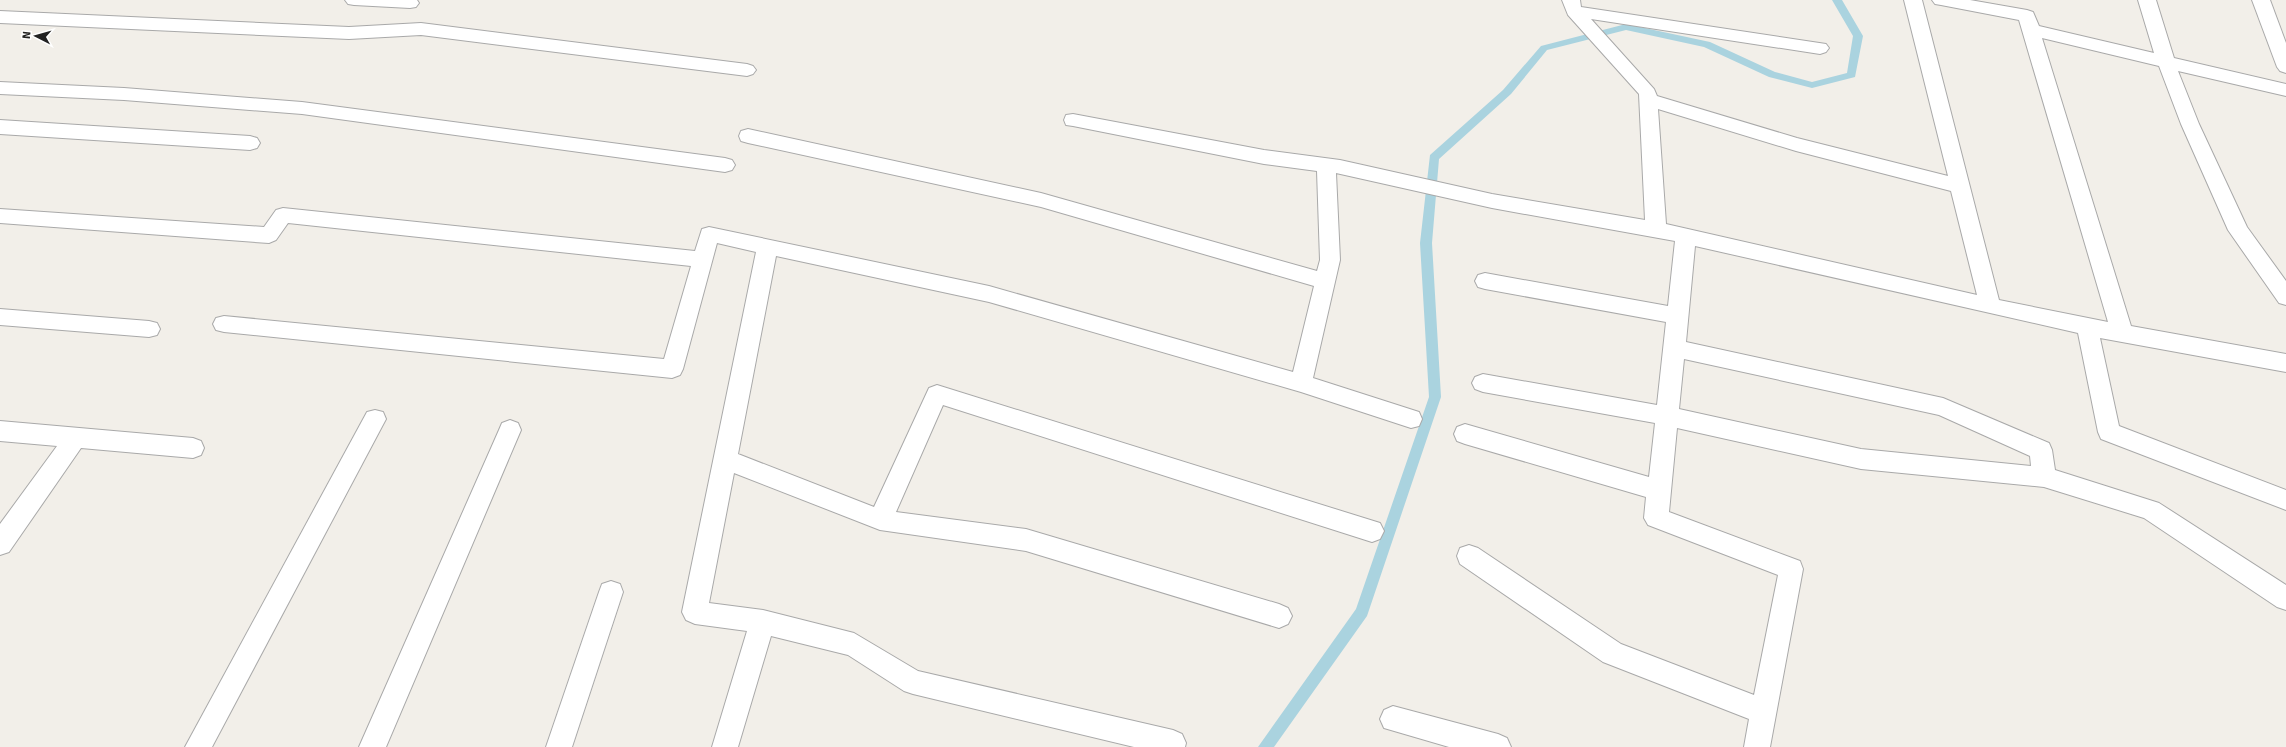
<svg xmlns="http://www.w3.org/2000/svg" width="2286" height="747" viewBox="0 0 2286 747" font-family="Signika,sans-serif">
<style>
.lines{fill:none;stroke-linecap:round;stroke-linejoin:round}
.stream{fill:#aad3df;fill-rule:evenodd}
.minor-casing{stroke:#a9a9a9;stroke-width:2}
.minor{fill:#fff;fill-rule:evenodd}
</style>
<rect width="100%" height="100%" fill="#f2efe9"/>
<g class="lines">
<!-- stream -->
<path class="stream" d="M1832,0H1842L1863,36L1855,77L1812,88L1769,77L1704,47L1626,30L1547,50L1511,94L1439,159L1432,243L1441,397L1367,616L1274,747H1258L1356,609L1429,397L1420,243L1430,155L1503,90L1541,46L1626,24L1710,42L1775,72L1812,82L1847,73L1853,36Z"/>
<defs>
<g id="minor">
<path d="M345,0H417L419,3L416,7L410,8L354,5L348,4Z"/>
<path d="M1562,0H1580L1581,7L1826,44L1829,48L1826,52L1820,54L1591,19L1654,89L1657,96L1797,138L1948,176L1904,0H1922L1999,300L2108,322L2019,20L1941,5L1935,4L1932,0H1970L2027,10L2033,12L2039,26L2154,53L2138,0H2156L2174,58L2286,84V96L2178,71L2199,124L2247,227L2286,281V305L2279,303L2228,230L2181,124L2159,66L2042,38L2131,326L2286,354V372L2100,338L2119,426L2286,490V510L2101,439L2098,432L2078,333L1695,246L1686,342L1943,398L2049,443L2052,450L2055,470L2159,503L2286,585V610L2277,607L2144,518L2044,487L1861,469L1677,428L1669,512L1800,561L1803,569L1770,747H1744L1749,719L1603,662L1460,564L1457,556L1460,548L1469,545L1478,548L1621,644L1754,695L1778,575L1648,525L1644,518L1646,497L1465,444L1457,441L1454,434L1457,427L1465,424L1649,477L1655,423L1483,392L1475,389L1472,383L1475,377L1483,374L1657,405L1666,322L1485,289L1478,287L1475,281L1478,275L1485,273L1668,306L1675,241L1492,208L1336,173L1340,260L1313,378L1419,412L1422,419L1419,426L1411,428L1301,392L989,302L776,256L738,454L874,507L929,388L937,385L1380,523L1384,531L1380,539L1372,542L943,405L896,512L1026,529L1279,604L1288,608L1292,616L1288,624L1279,628L1026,551L880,530L734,473L709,603L763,610L854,633L918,671L1173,730L1182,734L1186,743L1185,747H1134L913,694L904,691L848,655L771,636L738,747H712L747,631L695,624L686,620L682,612L756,252L717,243L683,369L680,375L672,378L224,332L216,330L213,324L216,318L224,316L664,359L691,266L288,223L276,240L269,243L0,223V209L264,227L276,210L283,208L695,251L702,229L709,227L989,286L1293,372L1314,286L1041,207L748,143L741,141L739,136L741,131L748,129L1041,193L1317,271L1320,260L1317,171L1264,164L1073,126L1066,125L1064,120L1066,115L1073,114L1264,150L1340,160L1492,194L1645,220L1639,94L1568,15ZM1658,109L1796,151L1951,191L1977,295L1666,224ZM1684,359L1939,415L2030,456L2031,466L1861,449L1679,409Z"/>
<path d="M2252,0H2270L2286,43V73L2280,71L2277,67Z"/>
<path d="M0,11L349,27L421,23L747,64L753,66L756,70L753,74L747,76L421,35L349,39L0,23Z"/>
<path d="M0,82L124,88L302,102L725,158L732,160L735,165L732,170L725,172L302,114L124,100L0,94Z"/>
<path d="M0,120L250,136L257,138L260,143L257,148L250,150L0,134Z"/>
<path d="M0,309L149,321L157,323L160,329L157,335L149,337L0,325Z"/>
<path d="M375,410L383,412L386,419L212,747H185L367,412Z"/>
<path d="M510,420L518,423L521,430L386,747H359L499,430L502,423Z"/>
<path d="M0,421L193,438L201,441L204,448L201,455L193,458L81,448L9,552L0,555V524L57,446L0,441Z"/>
<path d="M611,581L620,584L623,592L572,747H546L599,592L602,584Z"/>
<path d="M1393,706L1498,734L1507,738L1511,747H1449L1384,728L1380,719L1384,710Z"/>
</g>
</defs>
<!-- minor casing -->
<use href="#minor" class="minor-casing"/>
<!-- minor -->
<use href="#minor" class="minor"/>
</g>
<!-- north arrow -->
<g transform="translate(36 36) rotate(276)" stroke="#ffffff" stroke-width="3" paint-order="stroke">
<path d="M0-3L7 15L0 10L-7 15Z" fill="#222222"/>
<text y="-6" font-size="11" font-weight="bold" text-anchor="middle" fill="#222222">N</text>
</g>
</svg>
